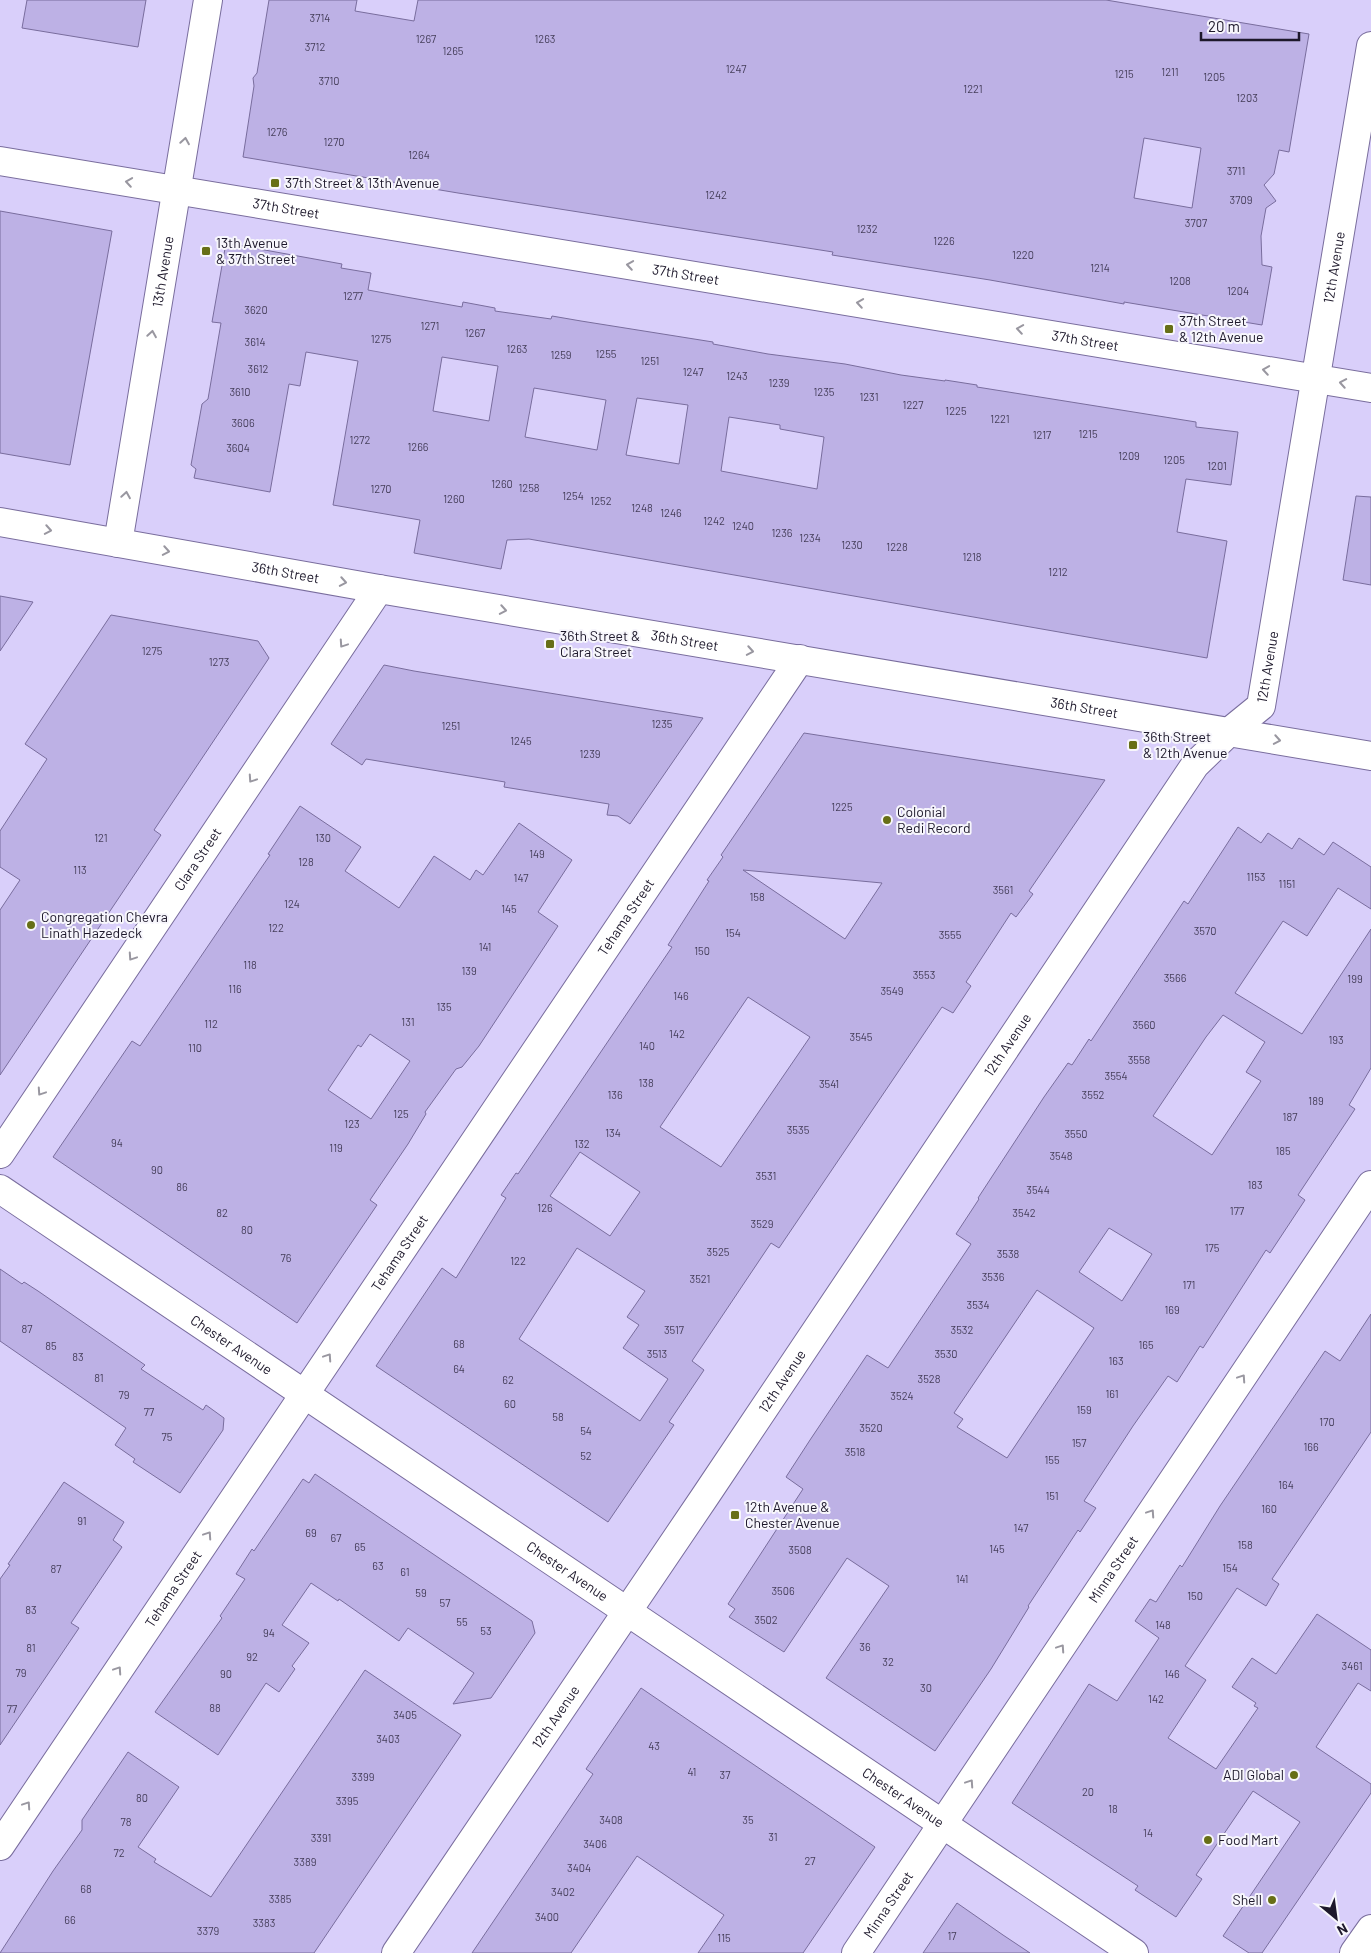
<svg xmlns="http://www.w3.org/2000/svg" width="1371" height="1953" viewBox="0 0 1371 1953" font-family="Barlow,sans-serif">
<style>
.building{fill:#bdb1e5;stroke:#796d9d;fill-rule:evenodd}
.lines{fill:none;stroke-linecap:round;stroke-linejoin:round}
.minor-casing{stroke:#796d9d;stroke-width:30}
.secondary-casing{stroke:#796d9d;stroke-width:30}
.minor{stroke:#fff;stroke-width:28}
.secondary{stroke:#fff;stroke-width:28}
.oneway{stroke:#9997a0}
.poi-dot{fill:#676f17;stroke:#f7f6fc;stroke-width:2}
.labels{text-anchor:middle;stroke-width:4;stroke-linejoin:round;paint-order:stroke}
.number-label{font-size:11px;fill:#453e5a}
.poi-label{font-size:14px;fill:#1d182b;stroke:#f7f6fc;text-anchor:start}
.street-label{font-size:14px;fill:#1d182b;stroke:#f7f6fc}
</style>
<rect width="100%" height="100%" fill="#d9cffa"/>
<!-- building -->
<g class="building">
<path d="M27,0H146L138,47L22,28Z"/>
<path d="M269,0H357L355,11L414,21L418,0H1106L1309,34L1289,152L1279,150L1274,174L1264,185L1276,201L1266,208L1261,236L1262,265L1272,267L1262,325L1124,302V304L990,280L832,255L833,252L458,193L243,157L254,86L253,78L257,73ZM1144,138L1201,148L1192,208L1134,198Z"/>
<path d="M0,211L112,231L70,465L0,453Z"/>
<path d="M226,243L342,264L341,268L371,273L368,290L406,297L462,307L463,302L495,308V311L551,319L552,316L581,321L713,342V344L768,354L845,364L901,375L945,381V380L977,385V387L1196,422V427L1238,432L1231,485L1186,479L1177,532L1227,541L1207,658L529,539L507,540L501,569L414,553L420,520L333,505L358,361L306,352L300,386L289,384L270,492L194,478L196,469L191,465L202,404L208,399L221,323L212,322ZM442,357L498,366L489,421L433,411ZM534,388L606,400L597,450L525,437ZM637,398L688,405L679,464L626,455ZM729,417L780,425V429L824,437L817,489L721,471Z"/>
<path d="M1356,496L1371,497V585L1343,580Z"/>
<path d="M0,596L33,602L0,651Z"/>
<path d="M111,615L258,641L269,658L154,830L161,835L0,1075V910L20,880L0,867V831L47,759L25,744Z"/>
<path d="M384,665L414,671L703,718L630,824L618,816L607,815L609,804L504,787L505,782L366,759L362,765L331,744Z"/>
<path d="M804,733L1105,780L1029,891L1033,894L1016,917L1011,913L966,982L971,986L953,1013L942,1007L779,1248L771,1243L692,1361L704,1370L669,1422L674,1425L608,1522L376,1366L442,1268L456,1278L506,1198L501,1195L516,1173L518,1174L672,947L668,945L709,881L707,880L723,857L721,855ZM743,870L882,883L845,939ZM748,997L810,1037L721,1167L660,1127ZM580,1152L640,1192L610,1236L550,1196ZM577,1248L645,1291L627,1317L639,1325L623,1348L668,1379L640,1421L519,1339Z"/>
<path d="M300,806L361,847L345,871L399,908L434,856L470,880L476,870L483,875L519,823L572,860L538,912L558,926L479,1046L462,1067L456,1069L425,1112L426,1114L408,1144L370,1200L377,1205L297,1323L53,1157L132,1041L140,1046L246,890L270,855L268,854ZM370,1034L410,1061L371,1119L328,1090L358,1045L361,1047Z"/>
<path d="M1238,827L1261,843L1268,833L1292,849L1299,838L1324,855L1333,842L1371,867V909L1338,888L1307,936L1283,921L1235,993L1302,1034L1371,929V1068L1349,1105L1355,1109L1298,1195L1305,1200L1270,1253L1266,1250L1203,1348L1200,1346L1177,1382L1168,1376L1133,1426L1084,1501L1096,1508L1080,1532L1078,1530L1028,1606L1029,1607L991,1669L935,1751L826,1678L889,1586L847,1558L784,1652L729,1617L735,1609L728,1604L803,1489L786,1477L810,1440L867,1355L888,1368L971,1244L956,1234L979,1199L978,1198L1044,1097L1068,1063L1072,1065L1089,1039L1091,1041L1184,901L1188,904ZM1223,1015L1265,1042L1246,1072L1261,1081L1212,1155L1153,1116L1206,1037ZM1109,1228L1152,1254L1122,1301L1079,1272ZM1037,1290L1094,1328L1007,1458L957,1427L963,1419L954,1413Z"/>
<path d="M0,1269L22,1284L24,1282L38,1291L145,1365L141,1369L203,1410L206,1405L224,1418L223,1430L180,1493L133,1462L135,1459L115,1445L126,1428L0,1341Z"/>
<path d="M1371,1314V1432L1272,1579L1279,1584L1266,1606L1237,1588L1185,1666L1206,1680L1168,1738L1216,1769L1258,1708L1254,1706L1256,1703L1232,1687L1252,1658L1276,1674L1317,1614L1371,1650V1691L1358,1683L1316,1747L1371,1784V1793L1262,1953H1249L1223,1936L1300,1822L1253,1791L1196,1875L1202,1879L1176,1917L1135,1890L1138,1886L1012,1803L1089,1684L1117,1701L1159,1638L1135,1621L1150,1599L1156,1602L1180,1565L1182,1567L1220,1506L1325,1351L1340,1361Z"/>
<path d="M315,1474L532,1621L535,1633L491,1698L453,1704L474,1673L408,1628L399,1641L339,1599L338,1601L311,1583L282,1625L309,1643L292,1666L295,1669L279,1692L266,1683L218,1755L155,1712L222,1618L220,1616L245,1579L236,1574L252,1549L254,1551L303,1479L309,1483Z"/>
<path d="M64,1482L124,1522L113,1540L122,1547L71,1623L79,1628L0,1745V1579L10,1565L8,1564Z"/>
<path d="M365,1670L461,1735L314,1953H0L53,1871L82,1830V1820L128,1752L179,1787L138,1847L156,1859L154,1862L211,1897Z"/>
<path d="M641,1688L875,1847L803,1953H698L724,1915L637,1856L571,1953H472L593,1774L586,1769Z"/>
<path d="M957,1903L1003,1935L1030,1953H923Z"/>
</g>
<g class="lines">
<defs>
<g id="minor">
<path id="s1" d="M0,161L1371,388"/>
<path id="s2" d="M0,522L379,589L1371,756"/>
<path id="s3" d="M118,543L208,0"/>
<path id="s4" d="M0,1154L379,589"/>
<path id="s5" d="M0,1189L1134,1953"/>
<path id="s6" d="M0,1846L800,659"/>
<path id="s7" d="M396,1953L706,1495L1195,765L1229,732L1261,706L1371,46"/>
<path id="s8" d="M856,1953L1371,1185"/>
</g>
<path id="secondary" d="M1354,1953L1371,1929"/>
</defs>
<!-- minor casing -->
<use href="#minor" class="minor-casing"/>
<!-- secondary casing -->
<use href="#secondary" class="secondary-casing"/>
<!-- minor -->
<use href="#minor" class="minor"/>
<!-- secondary -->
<use href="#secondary" class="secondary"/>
</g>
<!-- one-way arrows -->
<defs><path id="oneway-chevron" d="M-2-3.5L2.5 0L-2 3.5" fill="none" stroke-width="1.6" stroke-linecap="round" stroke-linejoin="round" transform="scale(1.25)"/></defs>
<g class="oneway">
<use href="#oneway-chevron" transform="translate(185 141) rotate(-81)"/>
<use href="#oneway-chevron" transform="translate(129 182) rotate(-171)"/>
<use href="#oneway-chevron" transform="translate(630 265) rotate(-171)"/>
<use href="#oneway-chevron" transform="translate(860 303) rotate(-171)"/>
<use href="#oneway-chevron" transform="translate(1020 329) rotate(-171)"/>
<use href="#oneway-chevron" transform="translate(152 334) rotate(-81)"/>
<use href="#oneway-chevron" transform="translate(1266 370) rotate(-171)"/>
<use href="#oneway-chevron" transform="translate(1343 383) rotate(-170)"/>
<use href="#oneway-chevron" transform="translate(126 495) rotate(-81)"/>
<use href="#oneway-chevron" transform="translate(48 530) rotate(10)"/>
<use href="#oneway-chevron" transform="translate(166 551) rotate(10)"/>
<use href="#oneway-chevron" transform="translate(343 582) rotate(10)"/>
<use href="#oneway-chevron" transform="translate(503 610) rotate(10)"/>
<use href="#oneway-chevron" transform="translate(343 644) rotate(124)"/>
<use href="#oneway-chevron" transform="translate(750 651) rotate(10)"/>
<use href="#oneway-chevron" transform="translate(1277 740) rotate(10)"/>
<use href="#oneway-chevron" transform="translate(252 779) rotate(124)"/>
<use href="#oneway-chevron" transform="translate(132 957) rotate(124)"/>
<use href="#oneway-chevron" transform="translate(41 1092) rotate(124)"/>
<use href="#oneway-chevron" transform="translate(328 1357) rotate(-56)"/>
<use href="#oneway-chevron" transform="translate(1242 1378) rotate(-56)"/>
<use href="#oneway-chevron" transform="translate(1151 1513) rotate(-56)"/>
<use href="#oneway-chevron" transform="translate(208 1535) rotate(-56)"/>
<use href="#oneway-chevron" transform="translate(1061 1648) rotate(-56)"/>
<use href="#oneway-chevron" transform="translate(118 1670) rotate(-56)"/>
<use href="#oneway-chevron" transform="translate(970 1783) rotate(-56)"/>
<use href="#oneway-chevron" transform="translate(27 1805) rotate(-56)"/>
</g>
<!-- markers -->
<g class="poi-dot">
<rect x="270" y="178" width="10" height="10" rx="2.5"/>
<rect x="201" y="246" width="10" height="10" rx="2.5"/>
<rect x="1164" y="324" width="10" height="10" rx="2.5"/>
<rect x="545" y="639" width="10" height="10" rx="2.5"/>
<rect x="1128" y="740" width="10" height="10" rx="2.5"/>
<circle cx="887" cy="820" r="5"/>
<circle cx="31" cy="925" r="5"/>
<rect x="730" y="1510" width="10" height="10" rx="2.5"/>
<circle cx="1294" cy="1775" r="5"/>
<circle cx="1208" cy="1840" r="5"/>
<circle cx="1272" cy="1900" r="5"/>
</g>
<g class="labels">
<!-- number labels -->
<g class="number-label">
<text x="320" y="22">3714</text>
<text x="426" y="43">1267</text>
<text x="545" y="43">1263</text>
<text x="315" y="51">3712</text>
<text x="453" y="55">1265</text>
<text x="736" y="73">1247</text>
<text x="1170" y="76">1211</text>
<text x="1124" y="78">1215</text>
<text x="1214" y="81">1205</text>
<text x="329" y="85">3710</text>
<text x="973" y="93">1221</text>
<text x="1247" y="102">1203</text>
<text x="277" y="136">1276</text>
<text x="334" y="146">1270</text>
<text x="419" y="159">1264</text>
<text x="1236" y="175">3711</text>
<text x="716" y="199">1242</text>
<text x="1241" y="204">3709</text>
<text x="1196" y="227">3707</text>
<text x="867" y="233">1232</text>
<text x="944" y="245">1226</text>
<text x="1023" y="259">1220</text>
<text x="1100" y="272">1214</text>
<text x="1180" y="285">1208</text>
<text x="1238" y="295">1204</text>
<text x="353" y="300">1277</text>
<text x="256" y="314">3620</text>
<text x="430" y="330">1271</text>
<text x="475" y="337">1267</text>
<text x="381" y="343">1275</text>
<text x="255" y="346">3614</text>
<text x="517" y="353">1263</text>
<text x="606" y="358">1255</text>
<text x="561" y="359">1259</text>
<text x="650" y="365">1251</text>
<text x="258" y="373">3612</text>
<text x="693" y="376">1247</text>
<text x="737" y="380">1243</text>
<text x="779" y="387">1239</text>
<text x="240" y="396">3610</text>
<text x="824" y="396">1235</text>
<text x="869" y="401">1231</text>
<text x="913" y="409">1227</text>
<text x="956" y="415">1225</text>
<text x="1000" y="423">1221</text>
<text x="243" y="427">3606</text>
<text x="1088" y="438">1215</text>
<text x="1042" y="439">1217</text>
<text x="360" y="444">1272</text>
<text x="418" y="451">1266</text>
<text x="238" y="452">3604</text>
<text x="1129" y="460">1209</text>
<text x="1174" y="464">1205</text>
<text x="1217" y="470">1201</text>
<text x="502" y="488">1260</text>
<text x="529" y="492">1258</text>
<text x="381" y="493">1270</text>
<text x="573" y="500">1254</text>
<text x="454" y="503">1260</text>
<text x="601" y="505">1252</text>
<text x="642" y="512">1248</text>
<text x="671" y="517">1246</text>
<text x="714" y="525">1242</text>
<text x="743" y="530">1240</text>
<text x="782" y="537">1236</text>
<text x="810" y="542">1234</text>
<text x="852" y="549">1230</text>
<text x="897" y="551">1228</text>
<text x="972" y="561">1218</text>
<text x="1058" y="576">1212</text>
<text x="152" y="655">1275</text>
<text x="219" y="666">1273</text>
<text x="662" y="728">1235</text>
<text x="451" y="730">1251</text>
<text x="521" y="745">1245</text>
<text x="590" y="758">1239</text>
<text x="842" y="811">1225</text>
<text x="101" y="842">121</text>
<text x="323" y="842">130</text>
<text x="537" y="858">149</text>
<text x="306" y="866">128</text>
<text x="80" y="874">113</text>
<text x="1256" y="881">1153</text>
<text x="521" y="882">147</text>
<text x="1287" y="888">1151</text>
<text x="1003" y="894">3561</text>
<text x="757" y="901">158</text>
<text x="292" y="908">124</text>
<text x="509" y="913">145</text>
<text x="276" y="932">122</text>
<text x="1205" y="935">3570</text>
<text x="733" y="937">154</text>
<text x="950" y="939">3555</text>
<text x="485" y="951">141</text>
<text x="702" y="955">150</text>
<text x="250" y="969">118</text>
<text x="469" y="975">139</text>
<text x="924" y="979">3553</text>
<text x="1175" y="982">3566</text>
<text x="1355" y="983">199</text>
<text x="235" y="993">116</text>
<text x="892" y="995">3549</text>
<text x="681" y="1000">146</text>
<text x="444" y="1011">135</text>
<text x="408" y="1026">131</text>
<text x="211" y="1028">112</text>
<text x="1144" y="1029">3560</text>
<text x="677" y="1038">142</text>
<text x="861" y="1041">3545</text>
<text x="1336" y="1044">193</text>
<text x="647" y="1050">140</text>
<text x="195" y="1052">110</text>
<text x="1139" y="1064">3558</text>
<text x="1116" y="1080">3554</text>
<text x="646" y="1087">138</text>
<text x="829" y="1088">3541</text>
<text x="615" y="1099">136</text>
<text x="1093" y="1099">3552</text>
<text x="1316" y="1105">189</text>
<text x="401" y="1118">125</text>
<text x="1290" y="1121">187</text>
<text x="352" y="1128">123</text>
<text x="798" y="1134">3535</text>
<text x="613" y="1137">134</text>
<text x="1076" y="1138">3550</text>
<text x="117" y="1147">94</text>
<text x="582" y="1148">132</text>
<text x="336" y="1152">119</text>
<text x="1283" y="1155">185</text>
<text x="1061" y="1160">3548</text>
<text x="157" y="1174">90</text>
<text x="766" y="1180">3531</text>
<text x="1255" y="1189">183</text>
<text x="182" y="1191">86</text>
<text x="1038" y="1194">3544</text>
<text x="545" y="1212">126</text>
<text x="1237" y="1215">177</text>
<text x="222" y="1217">82</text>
<text x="1024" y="1217">3542</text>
<text x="762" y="1228">3529</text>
<text x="247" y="1234">80</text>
<text x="1212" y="1252">175</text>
<text x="718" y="1256">3525</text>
<text x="1008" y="1258">3538</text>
<text x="286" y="1262">76</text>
<text x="518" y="1265">122</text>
<text x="993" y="1281">3536</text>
<text x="700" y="1283">3521</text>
<text x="1189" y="1289">171</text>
<text x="978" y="1309">3534</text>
<text x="1172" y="1314">169</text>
<text x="27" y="1333">87</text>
<text x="674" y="1334">3517</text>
<text x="962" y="1334">3532</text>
<text x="459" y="1348">68</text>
<text x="1146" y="1349">165</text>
<text x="51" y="1350">85</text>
<text x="657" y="1358">3513</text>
<text x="946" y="1358">3530</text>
<text x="78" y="1361">83</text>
<text x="1116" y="1365">163</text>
<text x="459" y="1373">64</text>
<text x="99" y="1382">81</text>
<text x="929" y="1383">3528</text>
<text x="508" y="1384">62</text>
<text x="1112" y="1398">161</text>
<text x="124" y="1399">79</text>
<text x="902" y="1400">3524</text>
<text x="510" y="1408">60</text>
<text x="1084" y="1414">159</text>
<text x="149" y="1416">77</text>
<text x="558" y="1421">58</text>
<text x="1327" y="1426">170</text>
<text x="871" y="1432">3520</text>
<text x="586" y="1435">54</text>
<text x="167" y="1441">75</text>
<text x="1079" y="1447">157</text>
<text x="1311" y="1451">166</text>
<text x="855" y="1456">3518</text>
<text x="586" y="1460">52</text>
<text x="1052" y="1464">155</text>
<text x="1286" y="1489">164</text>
<text x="1052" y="1500">151</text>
<text x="1269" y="1513">160</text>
<text x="82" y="1525">91</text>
<text x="1021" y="1532">147</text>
<text x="311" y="1537">69</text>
<text x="336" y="1542">67</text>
<text x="1245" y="1549">158</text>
<text x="360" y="1551">65</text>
<text x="997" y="1553">145</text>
<text x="800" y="1554">3508</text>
<text x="378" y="1570">63</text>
<text x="1230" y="1572">154</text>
<text x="56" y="1573">87</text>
<text x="405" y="1576">61</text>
<text x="962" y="1583">141</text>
<text x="783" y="1595">3506</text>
<text x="421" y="1597">59</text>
<text x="1195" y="1600">150</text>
<text x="445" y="1607">57</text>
<text x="31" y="1614">83</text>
<text x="766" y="1624">3502</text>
<text x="462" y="1626">55</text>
<text x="1163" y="1629">148</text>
<text x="486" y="1635">53</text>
<text x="269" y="1637">94</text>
<text x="865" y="1651">36</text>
<text x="31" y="1652">81</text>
<text x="252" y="1661">92</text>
<text x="888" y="1666">32</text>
<text x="1352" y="1670">3461</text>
<text x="21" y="1677">79</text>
<text x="226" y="1678">90</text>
<text x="1172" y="1678">146</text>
<text x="926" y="1692">30</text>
<text x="1156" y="1703">142</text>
<text x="215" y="1712">88</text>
<text x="12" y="1713">77</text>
<text x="405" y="1719">3405</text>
<text x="388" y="1743">3403</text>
<text x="654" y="1750">43</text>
<text x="692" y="1776">41</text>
<text x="725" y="1779">37</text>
<text x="363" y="1781">3399</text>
<text x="1088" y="1796">20</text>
<text x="142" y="1802">80</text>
<text x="347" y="1805">3395</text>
<text x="1113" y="1813">18</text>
<text x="611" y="1824">3408</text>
<text x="748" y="1824">35</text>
<text x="126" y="1826">78</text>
<text x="1148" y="1837">14</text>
<text x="773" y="1841">31</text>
<text x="321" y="1842">3391</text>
<text x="595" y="1848">3406</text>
<text x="119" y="1857">72</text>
<text x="810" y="1865">27</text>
<text x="305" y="1866">3389</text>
<text x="579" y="1872">3404</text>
<text x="86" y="1893">68</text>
<text x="563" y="1896">3402</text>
<text x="280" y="1903">3385</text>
<text x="547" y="1921">3400</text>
<text x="70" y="1924">66</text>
<text x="264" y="1927">3383</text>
<text x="208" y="1935">3379</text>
<text x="952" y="1940">17</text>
<text x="724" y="1942">115</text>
</g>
<!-- poi labels -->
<g class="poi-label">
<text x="285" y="188">37th Street &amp; 13th Avenue</text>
<text x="216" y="248">13th Avenue<tspan x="216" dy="16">&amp; 37th Street</tspan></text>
<text x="1179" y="326">37th Street<tspan x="1179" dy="16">&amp; 12th Avenue</tspan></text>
<text x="560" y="641">36th Street &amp;<tspan x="560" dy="16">Clara Street</tspan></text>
<text x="1143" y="742">36th Street<tspan x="1143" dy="16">&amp; 12th Avenue</tspan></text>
<text x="897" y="817">Colonial<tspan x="897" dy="16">Redi Record</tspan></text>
<text x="41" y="922">Congregation Chevra<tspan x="41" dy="16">Linath Hazedeck</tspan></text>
<text x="745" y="1512">12th Avenue &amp;<tspan x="745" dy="16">Chester Avenue</tspan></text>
<text x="1284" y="1780" text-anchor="end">ADI Global</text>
<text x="1218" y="1845">Food Mart</text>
<text x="1262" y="1905" text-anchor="end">Shell</text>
</g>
<!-- street labels -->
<g class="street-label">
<text dy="5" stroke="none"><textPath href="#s1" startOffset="290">37th Street</textPath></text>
<text dy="5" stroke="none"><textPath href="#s7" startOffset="1965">12th Avenue</textPath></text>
<text dy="5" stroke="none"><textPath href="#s3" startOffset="275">13th Avenue</textPath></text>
<text dy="5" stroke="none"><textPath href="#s1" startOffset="695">37th Street</textPath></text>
<text dy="5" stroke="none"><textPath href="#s1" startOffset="1100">37th Street</textPath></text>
<text dy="5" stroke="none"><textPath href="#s2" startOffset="290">36th Street</textPath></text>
<text dy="5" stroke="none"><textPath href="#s2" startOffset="695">36th Street</textPath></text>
<text dy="5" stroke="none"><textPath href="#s7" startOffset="1560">12th Avenue</textPath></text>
<text dy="5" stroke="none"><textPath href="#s2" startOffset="1100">36th Street</textPath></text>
<text dy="5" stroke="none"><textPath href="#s4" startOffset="355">Clara Street</textPath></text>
<text dy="5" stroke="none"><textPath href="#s6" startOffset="1120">Tehama Street</textPath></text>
<text dy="5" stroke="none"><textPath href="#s7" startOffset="1095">12th Avenue</textPath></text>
<text dy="5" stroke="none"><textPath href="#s6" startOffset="715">Tehama Street</textPath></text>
<text dy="5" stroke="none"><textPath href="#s5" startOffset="279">Chester Avenue</textPath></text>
<text dy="5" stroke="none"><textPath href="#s7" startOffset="690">12th Avenue</textPath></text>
<text dy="5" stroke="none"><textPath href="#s8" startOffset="462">Minna Street</textPath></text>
<text dy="5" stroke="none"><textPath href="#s5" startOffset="684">Chester Avenue</textPath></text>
<text dy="5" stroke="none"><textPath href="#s6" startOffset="310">Tehama Street</textPath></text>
<text dy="5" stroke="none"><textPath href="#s7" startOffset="285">12th Avenue</textPath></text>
<text dy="5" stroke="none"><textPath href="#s5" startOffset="1089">Chester Avenue</textPath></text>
<text dy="5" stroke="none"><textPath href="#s8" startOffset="58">Minna Street</textPath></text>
</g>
</g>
<!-- north arrow -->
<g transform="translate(1336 1918) rotate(151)" stroke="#f7f6fc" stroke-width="4" paint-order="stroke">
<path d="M0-4L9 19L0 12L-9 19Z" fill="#1d182b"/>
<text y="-8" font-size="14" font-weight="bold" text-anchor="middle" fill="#1d182b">N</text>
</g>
<!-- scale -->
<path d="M1201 32v8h98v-8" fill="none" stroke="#1d182b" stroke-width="2.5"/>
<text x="1208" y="32" font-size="15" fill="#1d182b" stroke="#f7f6fc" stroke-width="4" paint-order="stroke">20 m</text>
</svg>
